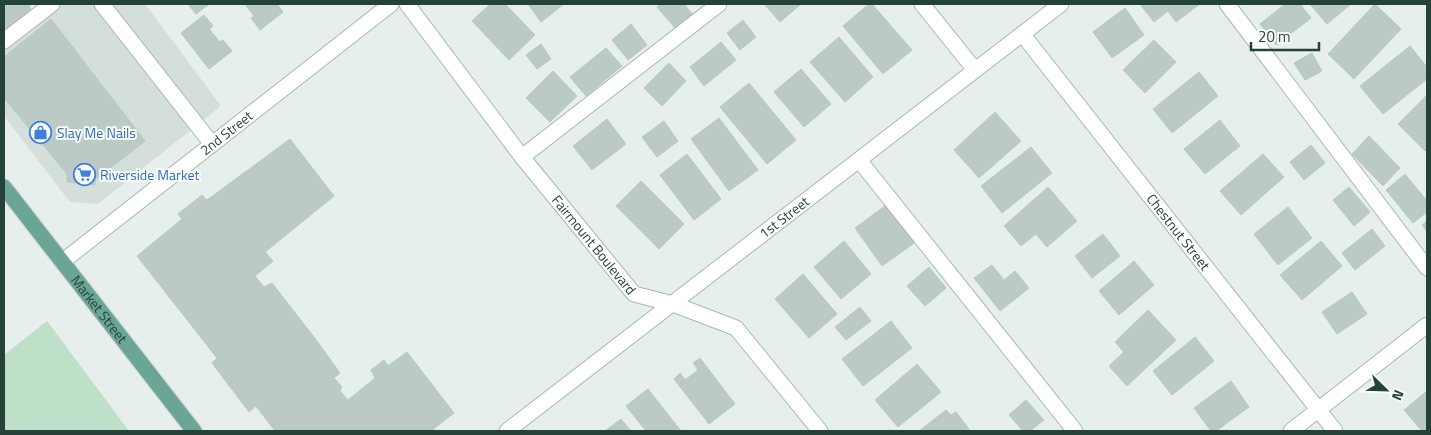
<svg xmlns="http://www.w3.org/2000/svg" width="1431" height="435" viewBox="0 0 1431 435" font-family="'Titillium Web',sans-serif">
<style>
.built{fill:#d4dfda}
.green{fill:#bfe0c8}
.building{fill:#bbcac4;stroke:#b8c9c2}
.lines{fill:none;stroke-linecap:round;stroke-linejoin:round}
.minor-casing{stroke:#a8b8b2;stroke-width:17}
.major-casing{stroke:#c2cac8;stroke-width:17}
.minor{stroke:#fff;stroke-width:15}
.major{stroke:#6aa596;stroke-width:15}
.labels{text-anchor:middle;stroke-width:4;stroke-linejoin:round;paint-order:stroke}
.shop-label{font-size:14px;fill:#366cbe;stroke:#f7fbf9;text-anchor:start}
.street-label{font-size:14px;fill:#24423a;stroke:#f7fbf9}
</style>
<rect width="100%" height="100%" fill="#e6efeb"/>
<!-- built -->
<path class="built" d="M61,4H145L221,106L98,204L70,202L4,116V48Z"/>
<!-- green -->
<path class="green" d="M47,321L129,431H4V355Z"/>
<!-- building -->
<g class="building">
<path d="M4,4H32L29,6L31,9L4,31Z"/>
<path d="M188,4H207L208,5L196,14Z"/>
<path d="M245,4H277L283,12L260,30L251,18L254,16Z"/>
<path d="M490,4H505L535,35L509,60L472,21Z"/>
<path d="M528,4H564L541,22Z"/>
<path d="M661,4H684L693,15L676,29L657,7Z"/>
<path d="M764,4H801L780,22Z"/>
<path d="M869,4H872L912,50L883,74L843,26Z"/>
<path d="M1140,4H1200L1176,22L1168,11L1154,22Z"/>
<path d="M1285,4H1300L1311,18L1276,45L1260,24Z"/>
<path d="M1310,4H1351L1327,24Z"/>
<path d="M1375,4L1401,29L1354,79L1328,54Z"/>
<path d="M1125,8L1144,35L1112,58L1093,32Z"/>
<path d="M204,15L213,26L209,29L220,42L223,40L232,51L209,69L181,33Z"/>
<path d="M51,19L145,141L95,180V185L67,182V174L4,98V57Z"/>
<path d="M743,20L756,37L740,50L727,33Z"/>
<path d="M631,24L647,45L628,60L612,40Z"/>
<path d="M839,37L873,77L845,102L810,62Z"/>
<path d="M1154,40L1176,62L1145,93L1123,70Z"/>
<path d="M721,42L736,60L704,86L690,67Z"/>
<path d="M541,44L551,59L537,69L526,55Z"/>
<path d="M1410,46L1427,67V79L1383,114L1360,86Z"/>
<path d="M606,48L622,66L586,96L570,77Z"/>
<path d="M1312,53L1322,71L1305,80L1294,63Z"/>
<path d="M669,63L686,81L662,106L644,88Z"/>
<path d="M801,69L831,104L804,127L774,92Z"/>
<path d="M553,71L577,96L550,122L526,98Z"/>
<path d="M1199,72L1218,96L1172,133L1153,109Z"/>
<path d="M749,83L796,140L767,164L720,107Z"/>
<path d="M1427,95V149L1425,151L1398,124Z"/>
<path d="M995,112L1021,141L979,178L954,150Z"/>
<path d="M719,118L758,170L729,191L691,139Z"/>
<path d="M607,119L626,144L592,170L573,146Z"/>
<path d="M1220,120L1240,146L1205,174L1184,149Z"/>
<path d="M664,121L678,141L657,157L642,137Z"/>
<path d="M1369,136L1400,168L1383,186L1352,154Z"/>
<path d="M290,139L334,196L265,252L273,261L255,276L264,287L272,283L317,341L340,373L334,378L342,387L340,391L348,400L375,378L371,370L384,360L388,366L407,352L454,413L431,431H275L256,406L249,412L212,363L217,358L137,256L182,219L178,214L202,195L207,200Z"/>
<path d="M1311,145L1325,163L1304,180L1290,162Z"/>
<path d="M1031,147L1052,173L1002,213L981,186Z"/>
<path d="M687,154L721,199L694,220L660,175Z"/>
<path d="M1263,154L1284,177L1241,215L1220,191Z"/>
<path d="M1405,174L1427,201V212L1413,223L1386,190Z"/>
<path d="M641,181L684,224L659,249L616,206Z"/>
<path d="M1048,187L1077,221L1047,247L1036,234L1021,246L1004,226Z"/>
<path d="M1349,187L1370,212L1354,226L1333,200Z"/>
<path d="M889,203L917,241L882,266L855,228Z"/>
<path d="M1288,207L1312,238L1278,265L1254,234Z"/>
<path d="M1427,221V232L1422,225Z"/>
<path d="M1372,229L1385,246L1355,270L1342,253Z"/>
<path d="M1103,234L1120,256L1092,278L1075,256Z"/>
<path d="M844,241L871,274L841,299L814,267Z"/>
<path d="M1321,241L1342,266L1302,300L1280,275Z"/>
<path d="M1134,261L1154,285L1119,315L1099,291Z"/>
<path d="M992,265L1004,280L1015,271L1029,288L1000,311L974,278Z"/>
<path d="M929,267L946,288L925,306L907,286Z"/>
<path d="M803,274L837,314L809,338L775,299Z"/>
<path d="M1352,292L1367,314L1337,334L1322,312Z"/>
<path d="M860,307L871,321L846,340L835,327Z"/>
<path d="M1148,310L1176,340L1127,386L1109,366L1124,352L1115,342Z"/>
<path d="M891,321L912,348L863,386L842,359Z"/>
<path d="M1195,337L1214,361L1172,395L1153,371Z"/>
<path d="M700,358L735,404L709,424L674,379L680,373L685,380L698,370L693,363Z"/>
<path d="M917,364L941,392L898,427L875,400Z"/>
<path d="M1231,381L1249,407L1216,431H1211L1194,408Z"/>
<path d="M648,389L681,431H646L626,406Z"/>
<path d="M1427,391V431H1422L1404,410Z"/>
<path d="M1026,400L1044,420L1030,431H1023L1009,415Z"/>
<path d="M946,410L951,415L956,412L969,429L966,431H919Z"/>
<path d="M621,419L631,431H605Z"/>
</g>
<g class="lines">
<defs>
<g id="minor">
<path d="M102,4L212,144"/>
<path id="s1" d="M407,4L522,157L634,294L673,304L736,328L820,431"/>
<path d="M922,4L975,70"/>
<path d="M1227,4L1427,268"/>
<path id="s2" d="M1023,35L1335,431"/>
<path d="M4,41L52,4"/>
<path d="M522,157L719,4"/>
<path d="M859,160L1075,431"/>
<path id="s3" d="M62,262L391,4"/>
<path id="s4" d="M507,431L1061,4"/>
<path d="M1291,431L1427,325"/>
</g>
<g id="major">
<path id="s5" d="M4,187L194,431"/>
</g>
</defs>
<!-- minor casing -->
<use href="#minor" class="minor-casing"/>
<!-- major casing -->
<use href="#major" class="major-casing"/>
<!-- minor -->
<use href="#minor" class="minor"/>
<!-- major -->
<use href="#major" class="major"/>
</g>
<!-- icons -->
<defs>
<symbol id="shop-ring" viewBox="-11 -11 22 22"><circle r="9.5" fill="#f7fbf9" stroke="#3f7fe0" stroke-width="1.5"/><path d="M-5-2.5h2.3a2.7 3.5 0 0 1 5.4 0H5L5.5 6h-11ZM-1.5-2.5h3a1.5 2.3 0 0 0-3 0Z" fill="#3f7fe0"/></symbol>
<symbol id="supermarket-ring" viewBox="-11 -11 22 22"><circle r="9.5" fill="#f7fbf9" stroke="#3f7fe0" stroke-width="1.5"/><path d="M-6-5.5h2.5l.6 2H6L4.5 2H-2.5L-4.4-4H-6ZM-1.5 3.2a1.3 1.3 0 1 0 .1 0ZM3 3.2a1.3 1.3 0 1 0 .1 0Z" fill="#3f7fe0"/></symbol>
</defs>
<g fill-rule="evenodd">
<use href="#shop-ring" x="28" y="120" width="25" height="25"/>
<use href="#supermarket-ring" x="72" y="162" width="25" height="25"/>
</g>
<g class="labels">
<!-- shop labels -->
<g class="shop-label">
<text x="57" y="138">Slay Me Nails</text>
<text x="100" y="180">Riverside Market</text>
</g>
<!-- street labels -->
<g class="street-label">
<text dy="5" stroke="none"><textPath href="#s3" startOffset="209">2nd Street</textPath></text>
<text dy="5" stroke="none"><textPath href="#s4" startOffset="350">1st Street</textPath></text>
<text dy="5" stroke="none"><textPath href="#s2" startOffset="251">Chestnut Street</textPath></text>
<text dy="5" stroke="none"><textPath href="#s1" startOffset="305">Fairmount Boulevard</textPath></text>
<text dy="5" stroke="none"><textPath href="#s5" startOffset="155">Market Street</textPath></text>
</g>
</g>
<!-- border -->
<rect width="1431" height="435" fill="none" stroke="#24423a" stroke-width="10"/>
<!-- north arrow -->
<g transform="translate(1386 390) rotate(113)" stroke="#f7fbf9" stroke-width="4" paint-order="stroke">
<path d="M0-4L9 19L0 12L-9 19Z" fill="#24423a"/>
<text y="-8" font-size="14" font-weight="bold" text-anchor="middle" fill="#24423a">N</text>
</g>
<!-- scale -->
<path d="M1251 42v8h68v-8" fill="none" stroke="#24423a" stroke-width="2.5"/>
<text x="1258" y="42" font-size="15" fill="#24423a" stroke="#f7fbf9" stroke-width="4" paint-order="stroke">20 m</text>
</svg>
